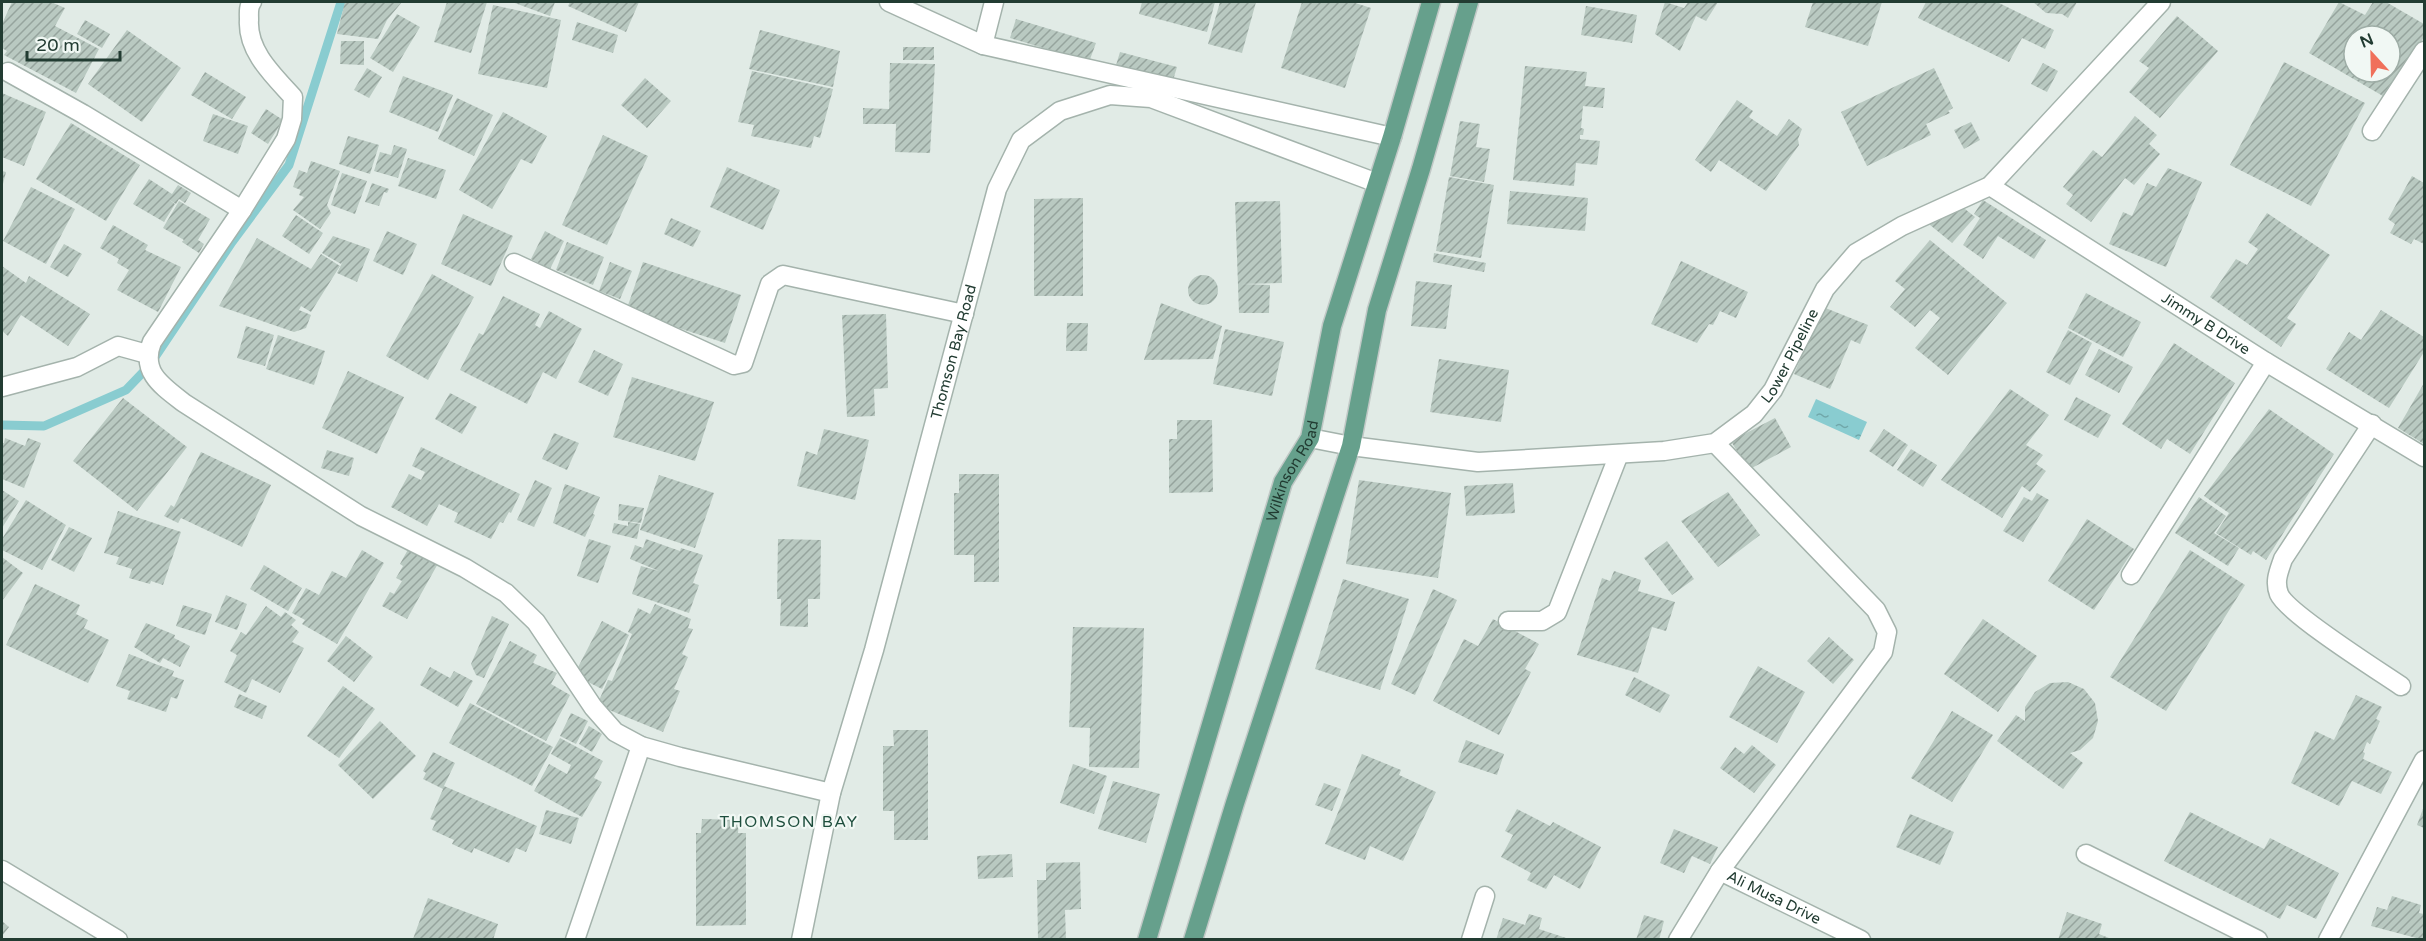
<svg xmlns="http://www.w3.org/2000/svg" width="2426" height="941" viewBox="0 0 2426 941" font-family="'Varela Round',sans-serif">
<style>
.water{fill:url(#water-ripples)}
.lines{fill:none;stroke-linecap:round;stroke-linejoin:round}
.stream{stroke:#89ccd0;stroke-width:9}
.building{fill:url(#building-hatch);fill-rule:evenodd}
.service-casing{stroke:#a4b3ac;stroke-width:21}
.minor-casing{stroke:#a4b3ac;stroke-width:21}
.primary-casing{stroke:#c1c8c6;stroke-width:21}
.service{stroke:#fff;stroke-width:18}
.minor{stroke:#fff;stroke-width:18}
.primary{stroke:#66a08c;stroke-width:18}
.labels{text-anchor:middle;stroke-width:4.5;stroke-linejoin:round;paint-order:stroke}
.street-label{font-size:15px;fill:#223c32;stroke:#f1f8f4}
.neighbourhood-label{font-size:16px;letter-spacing:1.5px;fill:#1e4e3d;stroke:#f1f8f4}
</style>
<defs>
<pattern id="water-ripples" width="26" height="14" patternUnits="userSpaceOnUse" patternTransform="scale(1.5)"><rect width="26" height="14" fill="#89ccd0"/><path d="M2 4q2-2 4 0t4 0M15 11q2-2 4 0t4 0" fill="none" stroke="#70a7a9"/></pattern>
<pattern id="building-hatch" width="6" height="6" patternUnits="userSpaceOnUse" patternTransform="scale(1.5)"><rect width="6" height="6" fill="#b9c9c1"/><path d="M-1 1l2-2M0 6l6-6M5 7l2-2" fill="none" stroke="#96a49d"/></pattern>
</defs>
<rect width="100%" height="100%" fill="#e1ebe6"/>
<!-- water -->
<path class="water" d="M1816,399L1867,422L1859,440L1808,417Z"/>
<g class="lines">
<!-- stream -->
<path class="stream" d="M2,425L44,426L126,390L149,366L232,242L289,165L341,2"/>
</g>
<!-- building -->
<g class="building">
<path d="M12,2H51L65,8L55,26L99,49L76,93L4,55L7,51L2,48V24Z"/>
<path d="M345,2H402L387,20L378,39L337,34Z"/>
<path d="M447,2H487L471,53L434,42Z"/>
<path d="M512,2H555L550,16Z"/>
<path d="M570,2H639L626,32L568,6Z"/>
<path d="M1142,2H1215L1207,32L1139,14Z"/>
<path d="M1220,2H1256L1242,53L1208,44Z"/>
<path d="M1302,2H1352L1371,8L1345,88L1281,68Z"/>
<path d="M1665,2L1684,8L1688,2H1718L1706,21L1696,16L1680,51L1655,34Z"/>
<path d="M1813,2H1882L1868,46L1805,27Z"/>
<path d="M1926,2H1997L2054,30L2045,49L2022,38L2009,62L1918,18Z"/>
<path d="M2033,2H2077L2068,18L2062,14L2046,13Z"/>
<path d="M2339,2L2365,15L2373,2H2386L2424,24V37L2388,99L2309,53ZM2354,36H2390V72H2354Z"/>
<path d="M493,5L561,20L547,88L478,74Z"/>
<path d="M1586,6L1637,15L1632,43L1581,35Z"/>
<path d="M397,14L420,27L393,72L370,58Z"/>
<path d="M2177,16L2218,51L2160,118L2129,92L2149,68L2139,61Z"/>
<path d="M1016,19L1096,43L1089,62L1010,38Z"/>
<path d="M85,20L110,34L102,48L77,34Z"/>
<path d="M577,22L618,35L613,53L572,40Z"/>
<path d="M127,30L181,68L142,122L88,84Z"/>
<path d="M760,30L840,51L833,87L749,69Z"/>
<path d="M341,41H364V65L340,64Z"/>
<rect x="903" y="47" width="31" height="13"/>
<path d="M1120,52L1177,67L1171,87L1114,72Z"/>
<path d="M2284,62L2365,103L2311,206L2230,165Z"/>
<path d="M890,63L935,64L930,153L895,152L896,124H863V108L889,109Z"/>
<path d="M2043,63L2058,71L2047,92L2031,84Z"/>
<path d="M1525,66L1587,72L1585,86L1605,88L1603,108L1583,106L1581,128L1584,129L1583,135H1580V139L1600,141L1597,165L1576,163L1574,186L1513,180Z"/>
<path d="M367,68L382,77L369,98L354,90Z"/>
<path d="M1934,68L1953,108L1948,111L1950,113L1926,124L1931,135L1867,166L1841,112Z"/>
<path d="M752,71L833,89L820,138L814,136L811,148L751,136L754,125L738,122Z"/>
<path d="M205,72L246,97L232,119L191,95Z"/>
<path d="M403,76L453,95L438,132L389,112Z"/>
<path d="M645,78L671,101L647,128L621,105Z"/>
<path d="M2,93L46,112L24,166L2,157Z"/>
<path d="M457,98L493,115L474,156L438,139Z"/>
<path d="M1737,100L1753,111L1749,117L1777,136L1789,119L1802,129L1798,139L1799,145L1766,191L1719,160L1711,172L1695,160Z"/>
<path d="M266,109L283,120L268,144L251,133Z"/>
<path d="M503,112L547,136L532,164L521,159L492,209L459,190Z"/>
<path d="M213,114L248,126L238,154L203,141Z"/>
<path d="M2135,116L2157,135L2149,144L2160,154L2134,185L2125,178L2091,222L2066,204L2073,195L2063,187L2093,150L2102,157Z"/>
<path d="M1460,121L1480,124L1476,147L1490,149L1484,182L1450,176Z"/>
<path d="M1971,122L1980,140L1964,149L1954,130Z"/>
<path d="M71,123L140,165L106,221L36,179Z"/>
<path d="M603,135L648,156L607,245L562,225Z"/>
<path d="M348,136L379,145L370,174L339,164Z"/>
<path d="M394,145L407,149L398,178L374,171L380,152L391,155Z"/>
<path d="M408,158L446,170L436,199L398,186Z"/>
<path d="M311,161L340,171L327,205L331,213L320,229L293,210L304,197L299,195L301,190L293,187L299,170L307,173Z"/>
<path d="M727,167L780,190L763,230L710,207Z"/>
<path d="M2168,168L2202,182L2166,267L2109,244L2123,212L2132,216L2147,183L2156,187Z"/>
<path d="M2,171L6,172L2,188Z"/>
<path d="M342,173L367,181L355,214L331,205Z"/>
<path d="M2412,176L2424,183V244L2414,239L2411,244L2390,233L2395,224L2388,219Z"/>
<path d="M1449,177L1494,185L1481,258L1436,251Z"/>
<path d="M149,179L172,194L178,185L191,193L185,203L179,199L176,204L168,199L175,204L164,222L133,204Z"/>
<path d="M372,183L389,189L387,193L384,192L379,206L365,202Z"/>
<path d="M31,187L75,209L46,264L3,241Z"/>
<path d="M1510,191L1588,198L1585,231L1507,224Z"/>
<path d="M1083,198V296H1034V199Z"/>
<path d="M1983,200L2046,240L2034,259L1998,236L1983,259L1963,245L1980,218L1974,214Z"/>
<path d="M179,201L210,219L198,240L204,244L199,253L182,242L184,240L163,228Z"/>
<path d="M1280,201L1282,283L1242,284L1270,285L1269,313H1239L1235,202Z"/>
<path d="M1960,205L1975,217L1952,243L1924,220Z"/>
<path d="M2267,213L2330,255L2287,318L2296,324L2281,347L2210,297L2236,259L2247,265L2258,249L2248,242Z"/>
<path d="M463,214L513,236L491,286L441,264Z"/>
<path d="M296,215L323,233L309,254L282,236Z"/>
<path d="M671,218L701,231L693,247L664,234Z"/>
<path d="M113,225L148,245L145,250L181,267L158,312L117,290L129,270L117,263L119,259L100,248Z"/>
<path d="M387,231L417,244L403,275L373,261Z"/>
<path d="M545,231L564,241L550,269L531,259Z"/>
<path d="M333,236L370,249L357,282L337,273L343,261L341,264L322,253Z"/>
<path d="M257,238L311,269L321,254L340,266L311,312L301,306L299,310L311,315L306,328L294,332L219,306Z"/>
<path d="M1930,240L2007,303L1948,375L1915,348L1940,318L1930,310L1915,327L1890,307L1905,289L1895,281Z"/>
<path d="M567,242L604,257L593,285L556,270Z"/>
<path d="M64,244L82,254L68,277L50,267Z"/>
<path d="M1434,253L1486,263L1484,272L1433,262Z"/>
<path d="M1681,261L1748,292L1736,318L1720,311L1713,325L1709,324L1697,343L1651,324Z"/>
<path d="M610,262L632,271L620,299L599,291Z"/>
<path d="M643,262L741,295L725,343L626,311Z"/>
<path d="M2,266L26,283L29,276L90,314L68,346L21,315L8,336L2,331Z"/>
<path d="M432,274L474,297L428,380L386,356Z"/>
<circle cx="1203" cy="290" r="15"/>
<path d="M1416,281L1452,285L1446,329L1411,326Z"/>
<path d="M2086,293L2141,322L2123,357L2068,328Z"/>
<path d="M503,296L540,314L535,325L540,328L549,311L582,329L556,379L543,372L527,404L460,370L479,333L483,335Z"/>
<path d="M1161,303L1222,326L1213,359L1144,360Z"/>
<path d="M1823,307L1868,325L1860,344L1851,340L1830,389L1794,374Z"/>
<path d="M2381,310L2424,337V352L2389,408L2326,369L2349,332L2361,340Z"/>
<path d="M886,314L888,388L874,389L875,416L847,417L842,315Z"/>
<path d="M1067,323H1088L1087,351H1066Z"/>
<path d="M246,326L274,335L265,366L237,358Z"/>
<path d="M1225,329L1284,342L1272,396L1213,384Z"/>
<path d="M2068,330L2092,343L2070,385L2046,372Z"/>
<path d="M278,335L325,351L314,385L266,369Z"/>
<path d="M2174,343L2235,383L2190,454L2167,439L2161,449L2122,424Z"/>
<path d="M2099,349L2133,367L2119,393L2085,375Z"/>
<path d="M594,350L623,364L608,396L578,382Z"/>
<path d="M1439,359L1509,370L1501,422L1430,412Z"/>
<path d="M348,371L404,397L377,454L322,428Z"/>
<path d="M632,377L714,402L695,461L613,437Z"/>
<path d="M2424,383V444L2398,428Z"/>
<path d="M2010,389L2049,415L2026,445L2043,455L2036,464L2046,471L2030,492L2022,486L2002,518L1941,480Z"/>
<path d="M450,393L477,407L462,434L435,419Z"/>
<path d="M2076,397L2111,415L2098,438L2064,420Z"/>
<path d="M123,398L187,447L137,511L73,461Z"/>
<path d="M2269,409L2334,454L2266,560L2253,551L2251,555L2216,533L2229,513L2204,496Z"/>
<path d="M1775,418L1791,447L1748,470L1731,441Z"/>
<path d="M1177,420H1212L1213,492L1169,493V439H1177Z"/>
<path d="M824,429L869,440L855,500L797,486L806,451L817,455Z"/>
<path d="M1884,429L1908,445L1893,467L1869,451Z"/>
<path d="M554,433L579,443L567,470L542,459Z"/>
<path d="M5,438L25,446L28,438L41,443L24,488L2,479V443H4Z"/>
<path d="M421,447L520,494L511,513L509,512L503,523L500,522L491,539L454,522L458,513L439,504L427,526L391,507L409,474L421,480L425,472L412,466Z"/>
<path d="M1911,449L1937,465L1923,487L1897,470Z"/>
<path d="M327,450L354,458L349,476L321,468Z"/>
<path d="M201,452L271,485L242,547L181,518L178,523L164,516L171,505L174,507Z"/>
<path d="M959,474H999V582H974V555H954V493H959Z"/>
<path d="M659,475L714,493L695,548L640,530Z"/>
<path d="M535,480L552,488L534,527L517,520Z"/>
<path d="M1359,480L1451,493L1438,578L1346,564Z"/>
<path d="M1513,483L1515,513L1466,516L1464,486Z"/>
<path d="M565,484L600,497L593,514L595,515L585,537L553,523Z"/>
<path d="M2,490L19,501L2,528Z"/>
<path d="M1728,492L1760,535L1718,567L1681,521Z"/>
<path d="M2037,493L2049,500L2023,542L2003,531L2024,497L2032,501Z"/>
<path d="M2199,497L2226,516L2214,533L2239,548L2228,566L2175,533Z"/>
<path d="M26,500L66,525L42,570L2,550V539Z"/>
<path d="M619,504L644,508L641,523L618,520Z"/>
<path d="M118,511L181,532L163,585L151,581L150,584L129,578L132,569L116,564L119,557L104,553Z"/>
<path d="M2087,519L2134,549L2094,610L2048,581Z"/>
<path d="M628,522L640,524L637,539L612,533L614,523L628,526Z"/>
<path d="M69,527L92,538L74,572L51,560Z"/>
<path d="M589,539L611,546L598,583L577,576Z"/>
<path d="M646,539L680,551L681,548L703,555L693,583L699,585L689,613L632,594L641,566L659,571L630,559L635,545L643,548Z"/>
<path d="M778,539L821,540L820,599H808V627L780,626L781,599H777Z"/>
<path d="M1667,541L1694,579L1672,595L1644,558Z"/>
<path d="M411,544L440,560L407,619L382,606L390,592L394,594L402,581L396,578L403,566L400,564Z"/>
<path d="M362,550L384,563L337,644L302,624L305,620L292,613L306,588L319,595L332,571L346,578Z"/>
<path d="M2190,550L2245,585L2166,711L2110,677Z"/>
<path d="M2,557L23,573L2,601Z"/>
<path d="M264,565L302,588L288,611L250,589Z"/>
<path d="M1614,571L1641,580L1638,591L1675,602L1666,631L1652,627L1638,673L1577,655L1602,578L1610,581Z"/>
<path d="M1343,579L1409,599L1380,690L1315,669Z"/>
<path d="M35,584L80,605L76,614L88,620L84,628L109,640L88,683L6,645Z"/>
<path d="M1433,589L1457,600L1415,695L1391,684Z"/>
<path d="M226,595L247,604L237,630L215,622Z"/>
<path d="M655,604L691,619L688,628L693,629L682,654L688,657L674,689L680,691L663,732L597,705L608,680L612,681L632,634L628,632L638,608L650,614Z"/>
<path d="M183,605L212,614L205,635L176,626Z"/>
<path d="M266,606L281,617L285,612L296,620L291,625L299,632L292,642L304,648L280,693L252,679L246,693L224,682L237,655L230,651L241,632L246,635Z"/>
<path d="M492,616L509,624L484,678L476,675L471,664Z"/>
<path d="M1493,619L1539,644L1525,669L1531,672L1499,735L1433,701L1464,639L1478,646Z"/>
<path d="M1983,619L2037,656L1998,712L1944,674Z"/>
<path d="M602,621L629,635L602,689L574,675Z"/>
<path d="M146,623L175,635L174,638L190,646L180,667L163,658L160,663L134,647Z"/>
<path d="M1073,627L1144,628L1139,768L1089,767L1090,728L1069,727Z"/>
<path d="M346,636L373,657L354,682L327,661Z"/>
<path d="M1829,637L1854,660L1833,684L1807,661Z"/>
<path d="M510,641L537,655L533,663L557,673L551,684L570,695L546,741L476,704Z"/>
<path d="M129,654L174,671L172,676L184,680L177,699L171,697L166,712L127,699L130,691L116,686Z"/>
<path d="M1758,666L1805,692L1777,743L1729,717Z"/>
<path d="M430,667L450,678L454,671L473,681L458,707L420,685Z"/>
<path d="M1634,677L1670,695L1660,713L1625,695Z"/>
<path d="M2068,682L2084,689L2095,703L2098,721L2093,738L2080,750L2070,753L2083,763L2063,789L1997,741L2016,715L2025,721V707L2035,692L2050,683Z"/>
<path d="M343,686L375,709L339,758L307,736Z"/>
<path d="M239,694L267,706L262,719L234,707Z"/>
<path d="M2356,695L2382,707L2376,719L2380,721L2370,744L2367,742L2363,752L2365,753L2363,759L2392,772L2381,794L2352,781L2339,806L2291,783L2315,731L2334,740Z"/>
<path d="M470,703L553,747L532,786L449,743Z"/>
<path d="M1952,711L1993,735L1952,802L1911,778Z"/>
<path d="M571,713L588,721L576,744L560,736Z"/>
<path d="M380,721L416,756L373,799L338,765Z"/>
<path d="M589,726L602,734L592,752L579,744Z"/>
<path d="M893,730H928V840H894V811H883V746H894Z"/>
<path d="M560,738L603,761L594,778L602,782L582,817L534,791L549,764L567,774L571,765L551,754Z"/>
<path d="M1466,740L1504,754L1497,775L1458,762Z"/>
<path d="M1752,745L1776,765L1754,793L1720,768L1735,747L1744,754Z"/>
<path d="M433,752L455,763L444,786L537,826L526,852L516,848L509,863L474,848L472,853L452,844L454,840L432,830L436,821L430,819L443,789L423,779L426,773L423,771Z"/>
<path d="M1362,754L1401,770L1399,775L1436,792L1403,861L1370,846L1365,860L1325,844Z"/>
<path d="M1073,764L1107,776L1094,814L1060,803Z"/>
<path d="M1113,781L1160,794L1146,843L1098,829Z"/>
<path d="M1324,783L1341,789L1332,811L1315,805Z"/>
<path d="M2424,806V828L2417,825Z"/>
<path d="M1517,809L1550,826L1553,822L1601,847L1580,889L1554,875L1546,889L1527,880L1531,873L1501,857L1513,835L1505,831Z"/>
<path d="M546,810L579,818L571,844L539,834Z"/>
<path d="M2190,812L2264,849L2270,838L2339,873L2316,919L2287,905L2280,919L2164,861Z"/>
<path d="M1910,814L1954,832L1940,865L1896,847Z"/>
<path d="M702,819L739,820L738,833H746V925L696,926V833H701Z"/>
<path d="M1674,829L1718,847L1710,864L1692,856L1684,873L1660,863Z"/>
<path d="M1012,854L1013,877L978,879L977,856Z"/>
<path d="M1080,862L1081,909L1065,910L1066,940H1038L1037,880H1046V863Z"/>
<path d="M2392,896L2421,905L2419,913L2424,914V940L2371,926L2377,907L2387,910Z"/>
<path d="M428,898L498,924L493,940L413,939Z"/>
<path d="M2067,912L2102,924L2099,934L2114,940H2058Z"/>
<path d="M1529,914L1542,918L1539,929L1572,940H1496L1503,918L1525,925Z"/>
<path d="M1644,915L1664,921L1659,940H1636Z"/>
<path d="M2,921L9,927L2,936Z"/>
</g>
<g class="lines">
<defs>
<g id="service">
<path d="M2372,424L2283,559C2279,571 2274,581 2279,594C2287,613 2379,671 2401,686"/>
<path d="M1508,621H1542L1557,612L1619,454"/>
</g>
<g id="minor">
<path d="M252,2C248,7 249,13 249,20C247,51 273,75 293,97L292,119L286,139L242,210L152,342C140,372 162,386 184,403L361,516L465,568L506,593L536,622L593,707L615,732L641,746L680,757L831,793"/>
<path d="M889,2L983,45L1392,137"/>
<path d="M983,45L994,2"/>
<path d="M8,72L83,114L242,210"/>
<path d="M2372,131L2424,51"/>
<path id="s1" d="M1990,186L2266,362L2424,457"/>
<path d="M514,263L734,365L743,363L770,284L783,275L964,314"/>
<path d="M2,387L77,367L118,346L147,354"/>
<path id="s2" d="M1310,438L1351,446L1478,462L1664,451L1715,443L1754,414L1773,390L1825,289L1856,253L1902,226L1990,186L2161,2"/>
<path d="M2131,575L2266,362"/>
<path d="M2086,854L2258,940"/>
<path d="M2,870L118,940"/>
<path id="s3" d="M1720,871L1861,940"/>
<path d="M575,940L641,746"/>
<path id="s4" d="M801,940L831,793L874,650L997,189L1021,140L1060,111L1110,95L1151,98L1377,183"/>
<path d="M1471,940L1485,896"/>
<path d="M1678,940L1720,871L1883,652L1887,632L1876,610L1715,443"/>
<path d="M2328,940L2424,760"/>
</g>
<g id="primary">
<path id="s5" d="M1147,940L1283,482L1310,438L1332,326L1392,137L1431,2"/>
<path d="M1193,940L1235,803L1351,446L1377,310L1421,169L1469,2"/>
</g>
</defs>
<!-- service casing -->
<use href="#service" class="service-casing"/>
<!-- minor casing -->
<use href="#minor" class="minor-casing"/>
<!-- primary casing -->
<use href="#primary" class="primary-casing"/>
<!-- service -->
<use href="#service" class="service"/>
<!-- minor -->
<use href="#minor" class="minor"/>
<!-- primary -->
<use href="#primary" class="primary"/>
</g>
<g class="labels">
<!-- street labels -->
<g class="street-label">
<text dy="5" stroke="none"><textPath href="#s1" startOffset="256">Jimmy B Drive</textPath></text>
<text dy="5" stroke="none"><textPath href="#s4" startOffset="608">Thomson Bay Road</textPath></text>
<text dy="5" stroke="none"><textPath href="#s2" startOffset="525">Lower Pipeline</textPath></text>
<text dy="5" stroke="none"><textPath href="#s5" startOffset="492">Wilkinson Road</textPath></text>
<text dy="5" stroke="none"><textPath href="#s3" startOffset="60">Ali Musa Drive</textPath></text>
</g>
<!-- neighbourhood labels -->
<g class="neighbourhood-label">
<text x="789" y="827">THOMSON BAY</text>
</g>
</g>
<!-- border -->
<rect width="2426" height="941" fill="none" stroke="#223c32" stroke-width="6"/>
<!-- north arrow -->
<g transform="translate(2372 54) rotate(338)"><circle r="28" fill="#f1f8f4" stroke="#9eada6" stroke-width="1.5"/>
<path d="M0-4.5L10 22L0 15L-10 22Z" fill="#f0705a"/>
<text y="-9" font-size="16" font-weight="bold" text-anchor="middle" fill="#223c32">N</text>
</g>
<!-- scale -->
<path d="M27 51v9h93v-9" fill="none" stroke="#223c32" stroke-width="3"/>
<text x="36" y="51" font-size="18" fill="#223c32" stroke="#f1f8f4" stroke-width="4.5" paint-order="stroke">20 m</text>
</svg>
